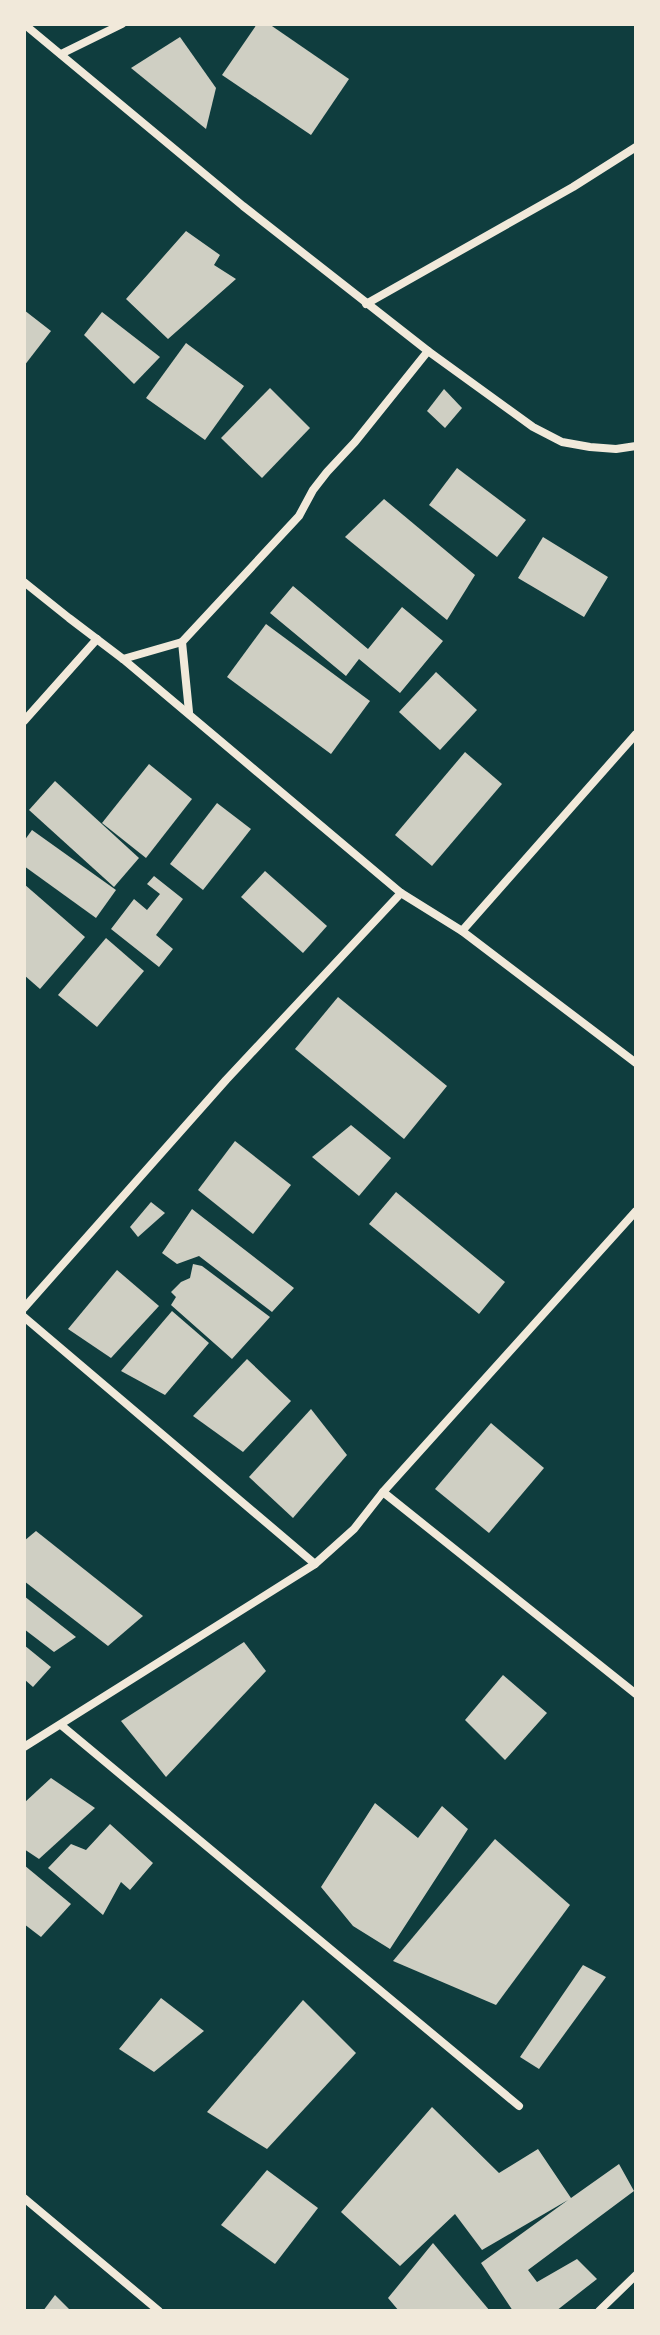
<svg xmlns="http://www.w3.org/2000/svg" width="660" height="2335" viewBox="0 0 660 2335" font-family="Arial,sans-serif">
<style>
.building{fill:#cfcfc3}
.lines{fill:none;stroke-linecap:round;stroke-linejoin:round}
.minor{stroke:#f1e9da;stroke-width:8}
</style>
<rect width="100%" height="100%" fill="#0f3d3e"/>
<!-- building -->
<g class="building">
<path d="M257,24H269L349,79L311,135L222,75Z"/>
<path d="M180,37L216,88L206,129L131,68Z"/>
<path d="M186,231L220,255L214,265L236,279L168,339L126,299Z"/>
<path d="M24,310L51,331L24,366Z"/>
<path d="M102,312L160,357L134,384L84,335Z"/>
<path d="M186,343L244,386L205,440L146,398Z"/>
<path d="M270,388L310,428L262,478L221,438Z"/>
<path d="M444,389L462,408L445,428L427,411Z"/>
<path d="M457,468L526,520L497,557L429,505Z"/>
<path d="M384,499L475,575L447,620L345,537Z"/>
<path d="M543,537L608,577L584,617L518,578Z"/>
<path d="M293,586L368,649L402,607L443,641L400,693L359,659L346,676L270,613Z"/>
<path d="M266,624L370,701L331,754L227,677Z"/>
<path d="M436,672L477,710L440,750L399,712Z"/>
<path d="M465,752L502,784L432,866L395,835Z"/>
<path d="M149,764L192,799L146,858L102,823Z"/>
<path d="M55,781L139,858L114,887L29,810Z"/>
<path d="M217,803L251,829L203,890L170,864Z"/>
<path d="M32,830L116,890L96,918L24,866V841Z"/>
<path d="M265,871L327,926L303,953L241,897Z"/>
<path d="M154,876L183,899L156,935L173,949L159,967L111,929L134,899L147,910L160,894L147,884Z"/>
<path d="M24,884L85,937L40,989L24,975Z"/>
<path d="M106,938L144,971L97,1027L58,995Z"/>
<path d="M338,997L447,1086L404,1139L295,1049Z"/>
<path d="M351,1125L391,1158L359,1196L312,1157Z"/>
<path d="M235,1141L291,1185L253,1234L198,1190Z"/>
<path d="M396,1192L505,1282L479,1314L369,1224Z"/>
<path d="M151,1202L165,1213L138,1237L130,1227Z"/>
<path d="M192,1209L294,1288L272,1312L199,1256L177,1264L162,1253Z"/>
<path d="M193,1264L202,1266L270,1317L232,1359L171,1305L176,1297L171,1292L181,1282L190,1278Z"/>
<path d="M117,1270L159,1306L111,1358L68,1329Z"/>
<path d="M172,1311L209,1343L165,1395L121,1371Z"/>
<path d="M247,1359L291,1401L243,1452L193,1416Z"/>
<path d="M311,1409L347,1455L293,1518L249,1477Z"/>
<path d="M491,1423L544,1468L489,1533L435,1489Z"/>
<path d="M36,1531L143,1616L108,1646L24,1581V1541Z"/>
<path d="M24,1596L76,1637L54,1652L24,1629Z"/>
<path d="M244,1642L266,1671L166,1777L121,1721Z"/>
<path d="M24,1645L51,1667L33,1687L24,1679Z"/>
<path d="M503,1675L547,1713L505,1760L465,1720Z"/>
<path d="M51,1778L95,1808L39,1859L24,1849V1803Z"/>
<path d="M375,1803L418,1838L442,1806L468,1829L390,1949L353,1926L321,1887Z"/>
<path d="M110,1824L153,1863L130,1890L121,1882L103,1915L48,1868L71,1844L86,1850Z"/>
<path d="M495,1839L570,1905L496,2005L393,1961Z"/>
<path d="M24,1865L71,1904L41,1937L24,1924Z"/>
<path d="M583,1965L606,1977L539,2069L520,2057Z"/>
<path d="M161,1998L204,2031L154,2072L119,2049Z"/>
<path d="M303,2000L356,2053L267,2149L207,2112Z"/>
<path d="M432,2107L499,2173L538,2149L571,2198L619,2164L634,2191L528,2270L537,2282L577,2259L597,2279L556,2311H513L481,2263L568,2200L482,2250L455,2214L400,2266L341,2212Z"/>
<path d="M267,2170L318,2208L275,2264L221,2225Z"/>
<path d="M433,2243L490,2311H399L388,2298Z"/>
<path d="M55,2295L71,2311H43Z"/>
</g>
<g class="lines">
<!-- minor -->
<g class="minor">
<path d="M24,24L243,206L428,351L355,442L327,472L313,490L299,516L182,642L123,659"/>
<path d="M61,54L122,24"/>
<path d="M366,304L573,187L636,147"/>
<path d="M428,351L533,427L562,442L590,447L616,449L636,446"/>
<path d="M24,582L69,618L123,659L401,893L462,931L636,1063"/>
<path d="M182,642L189,712"/>
<path d="M24,721L97,639"/>
<path d="M462,931L636,734"/>
<path d="M24,1308L226,1080L401,893"/>
<path d="M24,1317L315,1564"/>
<path d="M383,1492L636,1694"/>
<path d="M61,1725L519,2106"/>
<path d="M24,1747L315,1564L354,1529L383,1492L636,1211"/>
<path d="M24,2198L159,2311"/>
<path d="M599,2311L636,2275"/>
</g>
</g>
<!-- border -->
<rect width="660" height="2335" fill="none" stroke="#f1e9da" stroke-width="52"/>
</svg>
